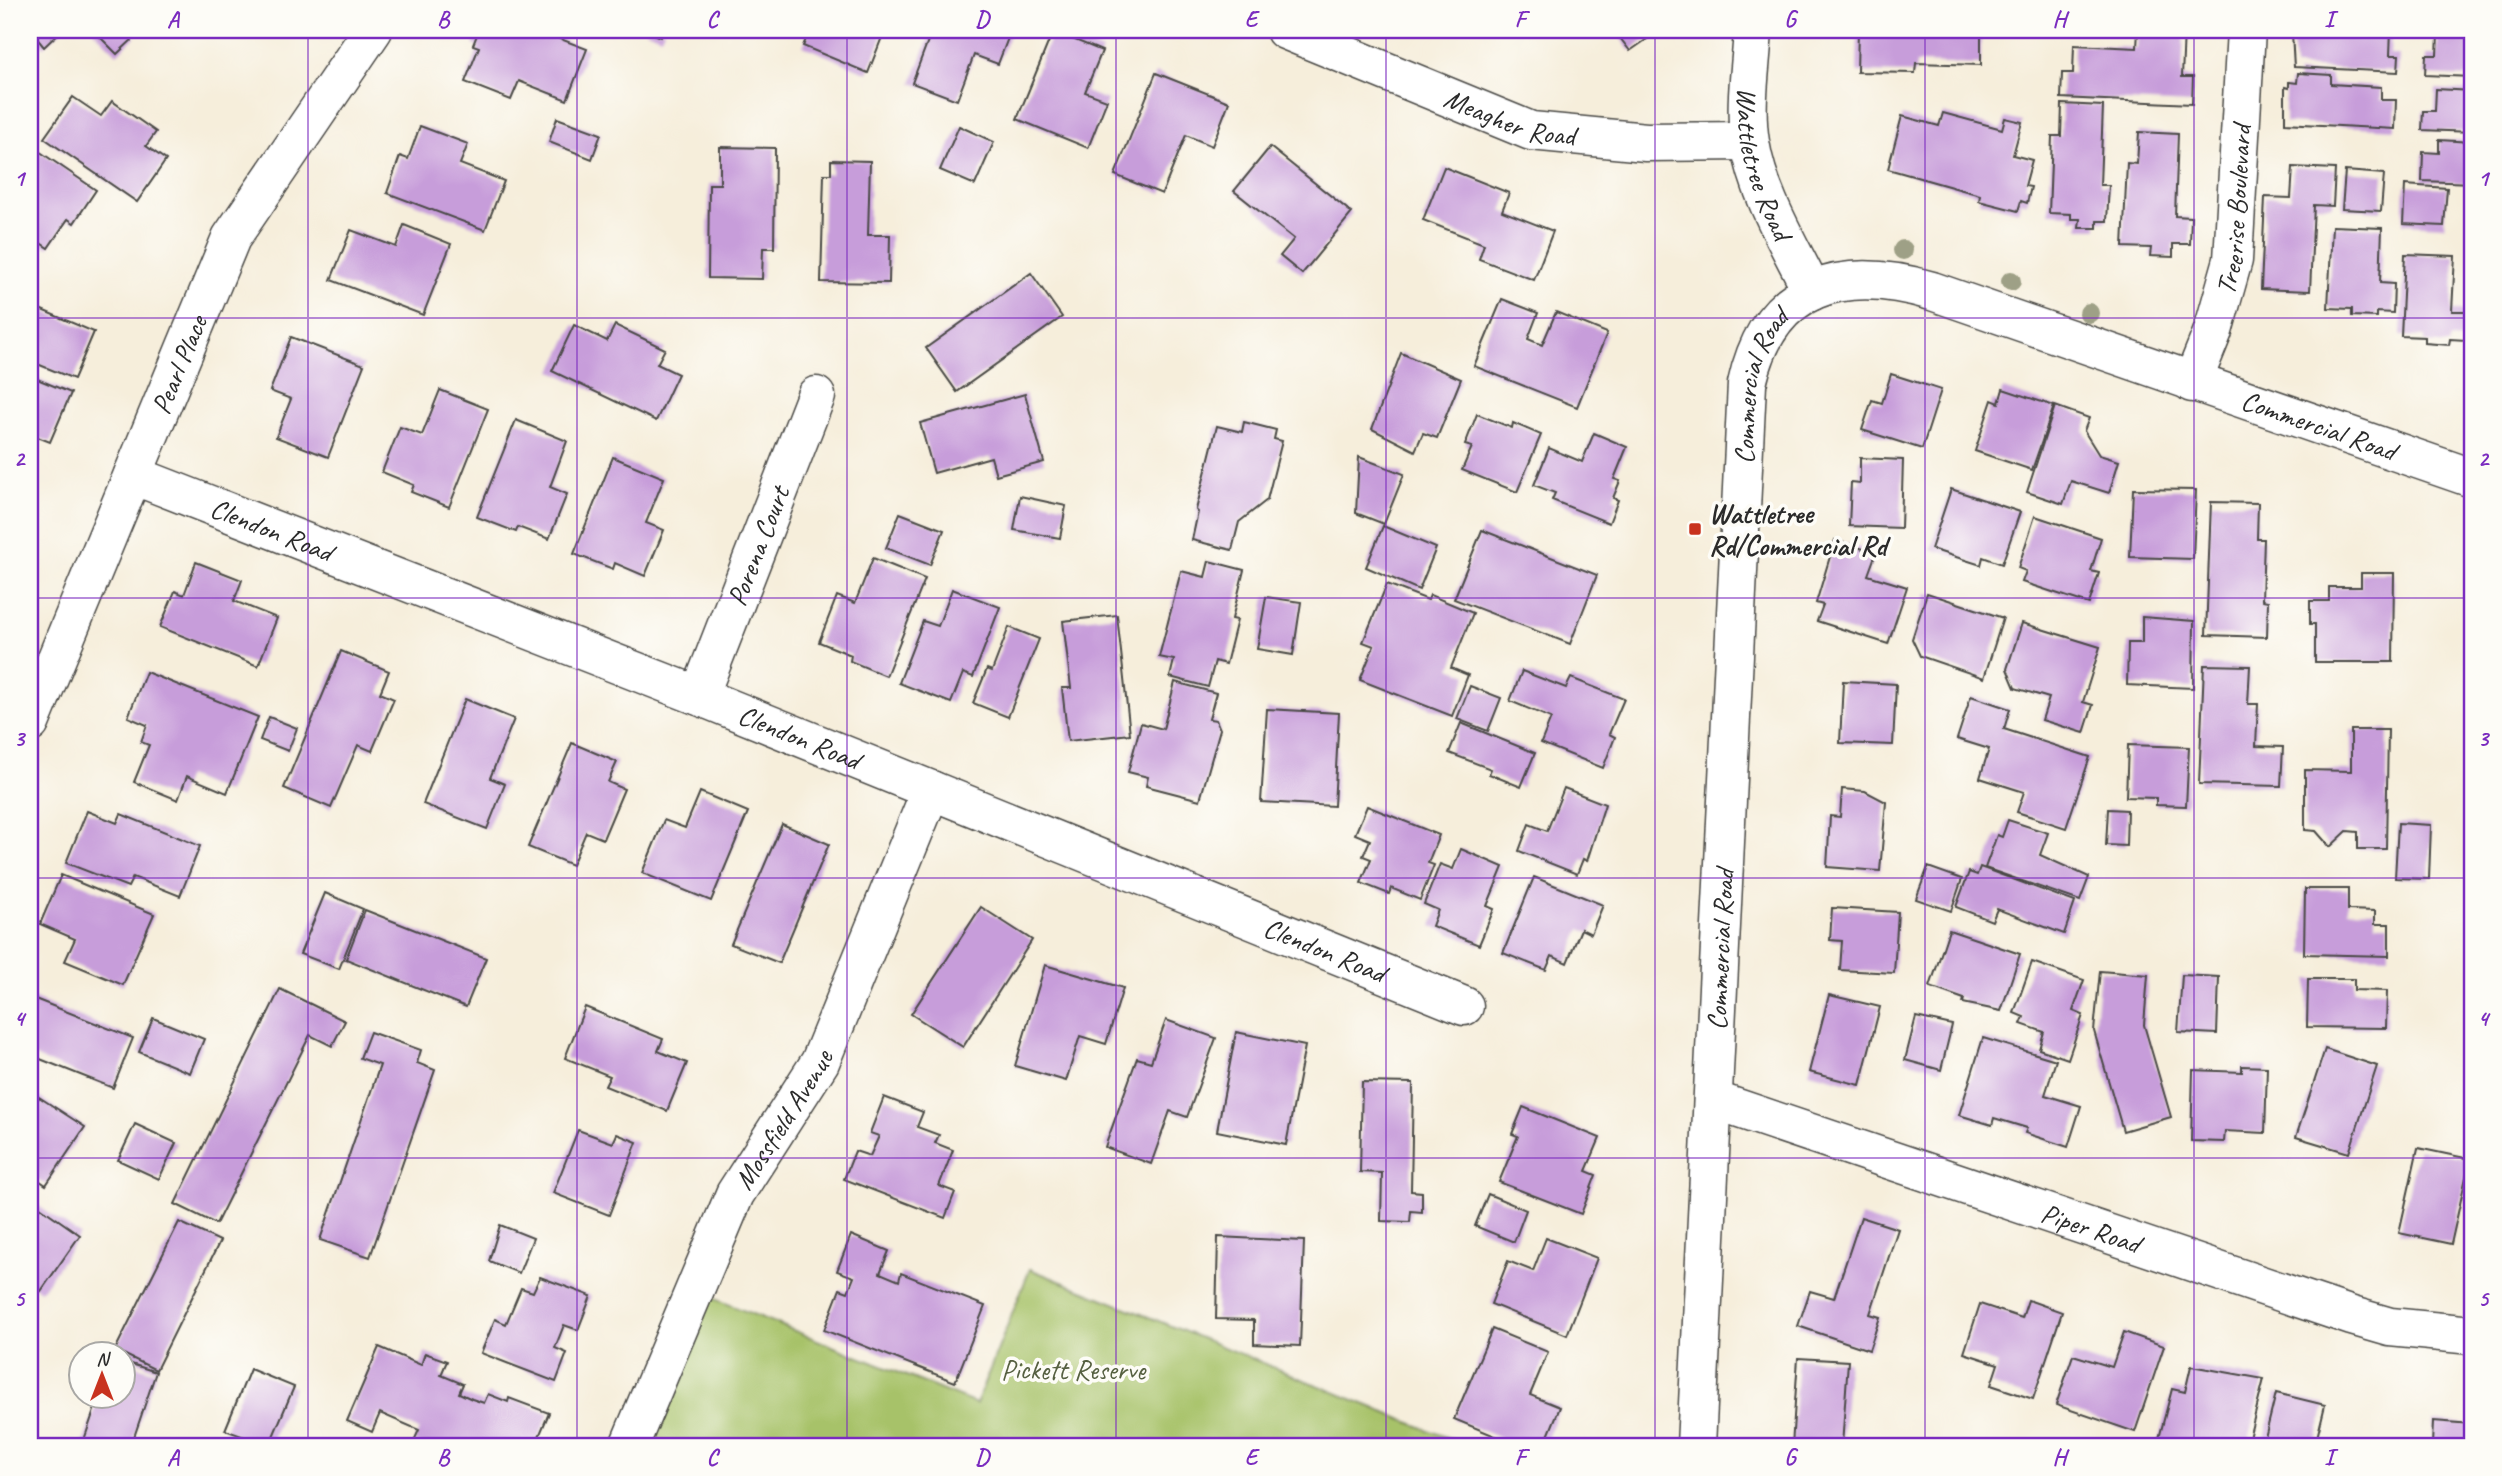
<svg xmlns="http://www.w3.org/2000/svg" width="2502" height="1476" viewBox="0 0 2502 1476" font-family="Caveat,sans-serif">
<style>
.green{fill:#a7c269;stroke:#69764a;stroke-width:2}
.building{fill:#c79dda}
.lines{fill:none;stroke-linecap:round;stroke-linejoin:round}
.minor-casing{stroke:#494845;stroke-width:41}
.major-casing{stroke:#494845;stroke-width:41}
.minor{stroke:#fff;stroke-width:38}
.major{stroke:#fff;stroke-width:38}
.tree{fill:#9ea086}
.grid{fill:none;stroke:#7b2cbf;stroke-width:2;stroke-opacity:0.55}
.poi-dot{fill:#c8321e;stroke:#fdfcf7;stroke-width:2.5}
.labels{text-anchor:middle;stroke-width:7;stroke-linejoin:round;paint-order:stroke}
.street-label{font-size:28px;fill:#2b2b2b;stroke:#fdfcf7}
.poi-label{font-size:28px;font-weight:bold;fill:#2b2b2b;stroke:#fdfcf7;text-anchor:start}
.park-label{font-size:28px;fill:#566041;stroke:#fdfcf7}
.neatline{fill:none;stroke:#7b2cbf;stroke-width:2.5}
.grid-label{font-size:23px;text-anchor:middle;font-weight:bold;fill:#7b2cbf}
</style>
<rect width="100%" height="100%" fill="#fdfcf7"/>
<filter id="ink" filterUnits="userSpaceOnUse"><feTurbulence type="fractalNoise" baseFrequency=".0143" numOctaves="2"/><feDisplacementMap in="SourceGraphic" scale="14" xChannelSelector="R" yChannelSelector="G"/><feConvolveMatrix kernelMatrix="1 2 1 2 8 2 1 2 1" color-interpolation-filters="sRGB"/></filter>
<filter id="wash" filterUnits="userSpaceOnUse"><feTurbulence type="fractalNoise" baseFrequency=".00686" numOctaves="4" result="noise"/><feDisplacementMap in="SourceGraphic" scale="28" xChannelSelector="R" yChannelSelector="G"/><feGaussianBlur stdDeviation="1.57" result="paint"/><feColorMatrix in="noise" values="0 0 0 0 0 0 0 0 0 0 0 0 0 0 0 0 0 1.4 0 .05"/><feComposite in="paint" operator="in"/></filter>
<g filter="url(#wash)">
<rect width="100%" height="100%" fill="#f6eedb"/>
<!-- green -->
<path class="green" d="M1030,1269L1468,1446H629L693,1290L976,1404Z"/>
<g id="blocks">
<!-- building -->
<g class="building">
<path d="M30,30H62L44,47Z"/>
<path d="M93,30H129L135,37L117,54Z"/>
<path d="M479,30H537L587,49L567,100L519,81L511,100L465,82L479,47L473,45Z"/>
<path d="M644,30H664L661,37Z"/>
<path d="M810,30H865L882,37L868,73L803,46Z"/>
<path d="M932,30H1011L998,64L974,55L957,100L912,83Z"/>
<path d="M1614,30H1660L1630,51Z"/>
<path d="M1858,30H1981V65L1916,63L1915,73L1857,72Z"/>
<path d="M2138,30H2184L2182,77H2193L2192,104L2061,98L2062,73H2073L2074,45L2137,48Z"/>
<path d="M2296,30H2391L2390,55H2399L2398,72L2294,67L2292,33Z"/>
<path d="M1053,31L1102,51L1085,92L1107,100L1088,148L1017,119Z"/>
<path d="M2438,35L2472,37V77L2425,75L2426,55H2437Z"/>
<path d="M1156,73L1229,102L1212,146L1186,135L1162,194L1115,175Z"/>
<path d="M2298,73L2331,75V84L2381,87V100H2396L2395,129L2285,123V87L2289,88V82L2297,83Z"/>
<path d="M2436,89L2472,91V132L2422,130L2423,111H2435Z"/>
<path d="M73,97L101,116L112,101L156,132L146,146L166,160L137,202L44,138Z"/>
<path d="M2062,104L2103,106L2100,185H2109L2107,221H2097V228H2079L2080,219H2071V214L2049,213L2052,136H2061Z"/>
<path d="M1943,113L2002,129L2005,118L2022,122L2013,155L2032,160L2025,186L2031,187L2027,203L2021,201L2018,211L1979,201L1980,195L1888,169L1902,116L1939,126Z"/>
<path d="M557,118L601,134L592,159L549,142Z"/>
<path d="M420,126L468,144L460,164L504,181L485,230L387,193L400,156L408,159Z"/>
<path d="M959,126L994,142L975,185L940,170Z"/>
<path d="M2139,132L2178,134L2175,216L2191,217L2190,244H2173V257L2150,256L2151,248L2123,247L2127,163L2137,164Z"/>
<path d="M2439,140L2472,142V183L2422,181L2423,152L2439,153Z"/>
<path d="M30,145L96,190L74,223L68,219L48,248L30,236Z"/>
<path d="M720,147L775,148L774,248H763L762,279L708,278L709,184H720Z"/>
<path d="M1270,147L1352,213L1302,274L1280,256L1294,239L1234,191Z"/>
<path d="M831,160L870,161L868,235H890L889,283L821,282L824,174H831Z"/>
<path d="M1444,167L1509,193L1502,211L1553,231L1534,280L1479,259L1484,244L1423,220Z"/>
<path d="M2293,167L2335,169L2333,206L2314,205L2310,291L2261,289L2265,197L2291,198Z"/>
<path d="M2345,171L2384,174L2381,211L2342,209Z"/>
<path d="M2405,185L2447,188L2444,226L2403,224Z"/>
<path d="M404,225L451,244L423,315L331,280L351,230L396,247Z"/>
<path d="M2332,226L2382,228L2380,283L2394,284L2393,313L2377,312V317L2352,316V309L2328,308Z"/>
<path d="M2405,254L2455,256L2452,311H2467L2466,340L2450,339L2449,345L2425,343V337L2401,336Z"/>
<path d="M1031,273L1062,317L957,392L926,348Z"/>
<path d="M1502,299L1538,313L1528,339L1542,345L1556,312L1607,333L1577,407L1474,366Z"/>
<path d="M30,305L94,332L74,379L30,361Z"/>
<path d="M574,325L607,341L615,325L665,349L657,364L678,374L656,421L552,371Z"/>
<path d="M291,337L364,365L328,457L276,437L291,399L270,391Z"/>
<path d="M1401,353L1461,379L1437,438L1423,433L1415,451L1372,429Z"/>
<path d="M1891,374L1941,390L1922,449L1862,430L1872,400L1882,403Z"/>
<path d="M30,376L71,393L50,442L30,434Z"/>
<path d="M2003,389L2054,406L2032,470L1975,451L1992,400L1999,403Z"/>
<path d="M440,390L488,409L449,507L411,492L414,485L382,472L400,427L422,435Z"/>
<path d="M1025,394L1044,462L996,475L991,457L934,473L920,423Z"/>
<path d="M2055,406L2089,418L2084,431L2099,455L2119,461L2109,493L2071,481L2063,504L2027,492Z"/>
<path d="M1477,414L1512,428L1513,423L1541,435L1517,492L1462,470L1472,447L1465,445Z"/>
<path d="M516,420L567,441L550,487L567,494L549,539L518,527L516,532L477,517Z"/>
<path d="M1244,422L1276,430L1274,439L1282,441L1267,500L1239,522L1232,550L1192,540L1198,512L1196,510L1217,426L1242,432Z"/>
<path d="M1594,433L1627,447L1614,479L1620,481L1613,498L1618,500L1609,523L1552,500L1555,493L1534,485L1549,448L1582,462Z"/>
<path d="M613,457L664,478L646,523L664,530L645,576L615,563L613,569L574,554Z"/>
<path d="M1359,457L1404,474L1384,524L1356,513Z"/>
<path d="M1860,458L1903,460L1901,528L1849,526L1851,482L1860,483Z"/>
<path d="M1951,489L2020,512L2002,564L1983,557L1981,565L1931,549Z"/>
<path d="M2133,489L2196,490L2193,559L2130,557Z"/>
<path d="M1020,496L1066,506L1060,538L1014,530Z"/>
<path d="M2211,502L2258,503L2257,539H2264L2262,600L2268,601L2267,637L2206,635Z"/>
<path d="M900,513L944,530L930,565L886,548Z"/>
<path d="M2035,516L2101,538L2091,571L2099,573L2089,604L2022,582L2026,571L2018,568Z"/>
<path d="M1383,526L1436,548L1419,590L1366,567Z"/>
<path d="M1482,530L1597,575L1570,644L1454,599Z"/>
<path d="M1835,540L1876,553L1868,575L1907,587L1888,644L1817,621L1823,605L1816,603Z"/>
<path d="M873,558L925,579L886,676L850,661L851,655L819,642L837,596L855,603Z"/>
<path d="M1209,561L1244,570L1232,619L1237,620L1226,664L1215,661L1208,687L1170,677L1174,660L1159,657L1181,571L1205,577Z"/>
<path d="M196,562L242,580L234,601L277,618L258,666L160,627L175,591L184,595Z"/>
<path d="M2361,573H2394L2393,662H2315V624H2310V601H2329V587H2361Z"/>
<path d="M1387,584L1428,600L1430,595L1473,613L1451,668L1468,675L1452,716L1360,680L1374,646L1363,642Z"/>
<path d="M952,589L1000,607L973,677L963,673L951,703L899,683L923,621L938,626Z"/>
<path d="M1927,593L2003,618L1984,678L1920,656L1912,639Z"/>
<path d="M1266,597L1301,602L1293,655L1257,649Z"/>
<path d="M1117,615L1130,734L1068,741L1062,688H1071L1063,621Z"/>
<path d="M2142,617L2194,621L2193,688L2127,685L2128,643H2142Z"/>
<path d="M2022,623L2100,647L2083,702L2093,705L2084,733L2042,720L2049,698L2015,688L2007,669Z"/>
<path d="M1009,627L1039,639L1008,717L973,703L987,669L992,671Z"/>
<path d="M341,651L389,671L380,693L394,699L372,751L358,745L331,808L284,788Z"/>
<path d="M2204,665L2250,666L2248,704H2258L2256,746L2283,747L2281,786L2199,784Z"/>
<path d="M1522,671L1566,688L1571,678L1624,699L1609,734L1615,737L1603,768L1541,743L1551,718L1510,701Z"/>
<path d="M146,672L258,717L227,793L187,776L178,800L134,782L149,745L141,742L147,725L128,717Z"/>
<path d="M1843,681L1896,684L1893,745L1840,743Z"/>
<path d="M1175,682L1216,693L1209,719L1216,720L1220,729L1200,800L1146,786L1148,777L1128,772L1141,723L1163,729Z"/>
<path d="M1470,686L1501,698L1488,731L1457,719Z"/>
<path d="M1971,696L2010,709L2004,729L2090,757L2066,828L2017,812L2024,792L1980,778L1989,749L1957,739Z"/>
<path d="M465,699L514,719L490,778L505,784L487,829L423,804Z"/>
<path d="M1267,709L1339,713L1334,806L1261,802Z"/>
<path d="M269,717L297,728L288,751L260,740Z"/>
<path d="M1461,723L1535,753L1521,787L1489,774L1491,769L1449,753Z"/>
<path d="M2351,730H2388L2386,849H2358V832L2347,831L2330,847L2316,831L2305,830V770L2351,771Z"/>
<path d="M572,743L617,762L608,782L624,789L603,839L586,832L572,865L528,847Z"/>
<path d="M2128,745L2189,747L2186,806L2156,805V798L2126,797Z"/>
<path d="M1564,788L1605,804L1587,861L1583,859L1577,874L1519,851L1529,824L1547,831Z"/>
<path d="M1842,789L1865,791L1886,802L1880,871L1827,867L1830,816L1840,817Z"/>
<path d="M700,792L748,812L711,901L642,873L664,820L685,828Z"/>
<path d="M1367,806L1439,835L1428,863L1434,865L1420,900L1391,888L1389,894L1361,883L1371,859L1363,856L1370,840L1355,834Z"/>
<path d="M2108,809L2127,810L2126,846L2106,845Z"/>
<path d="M87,811L117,823L121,814L200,846L180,896L133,877L128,887L66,863Z"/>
<path d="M2008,820L2048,833L2040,855L2089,877L2080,901L1985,868L1997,835L2002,837Z"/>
<path d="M2398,823L2431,825L2429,879L2395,878Z"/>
<path d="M782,824L829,844L779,963L731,944Z"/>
<path d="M1461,849L1503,867L1487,906L1494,909L1479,945L1432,926L1438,910L1424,904L1440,864L1453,869Z"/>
<path d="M1928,867L1962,879L1951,911L1916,899Z"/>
<path d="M1980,867L2075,902L2064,934L1997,909L1992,921L1956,907L1969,872L1977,875Z"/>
<path d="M61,875L154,914L123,985L65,961L75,939L40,924Z"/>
<path d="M1534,877L1603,905L1591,934L1581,929L1567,963L1552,956L1546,970L1503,953Z"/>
<path d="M2305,889H2348V910L2375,911V924H2389V956L2304,954Z"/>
<path d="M325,893L363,909L339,969L300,954Z"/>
<path d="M981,907L1032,940L963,1047L911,1014Z"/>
<path d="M1832,908L1898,912L1894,973L1840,970L1842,941L1830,940Z"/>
<path d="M365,910L486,958L466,1007L346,959Z"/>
<path d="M1949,930L2020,954L2001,1011L1963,1003L1964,999L1930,987Z"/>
<path d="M2032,962L2084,980L2073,1011L2083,1015L2068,1059L2039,1049L2044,1032L2021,1024L2024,1017L2014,1013Z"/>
<path d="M1045,965L1123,988L1106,1044L1080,1036L1066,1081L1015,1066Z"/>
<path d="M2100,971L2148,975L2144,1025L2171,1117L2123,1131L2094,1031Z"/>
<path d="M2182,975L2219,977L2217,1034L2178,1032Z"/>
<path d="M2308,979H2354V990L2387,991L2386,1028L2307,1027Z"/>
<path d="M280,989L345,1021L332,1046L310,1035L216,1224L175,1204Z"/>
<path d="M1829,995L1880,1007L1860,1085L1809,1072Z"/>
<path d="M30,997L133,1038L113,1088L30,1055Z"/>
<path d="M585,1007L663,1039L658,1051L687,1063L667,1111L605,1086L610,1076L565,1058Z"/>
<path d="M1916,1017L1952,1025L1941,1070L1905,1060Z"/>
<path d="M153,1018L204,1039L190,1073L139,1052Z"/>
<path d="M1166,1020L1216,1038L1187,1117L1170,1111L1151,1164L1105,1147L1137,1058L1151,1062Z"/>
<path d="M370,1032L421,1050L417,1063L435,1070L370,1257L320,1240L380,1065L360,1058Z"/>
<path d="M1236,1032L1305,1046L1286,1145L1217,1131Z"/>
<path d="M1983,1038L2056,1060L2045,1095L2081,1106L2068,1147L2025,1133L2027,1128L1994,1118L1992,1125L1959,1115Z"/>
<path d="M2325,1049L2377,1066L2349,1153L2296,1137Z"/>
<path d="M2242,1066L2267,1067L2265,1133L2225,1131L2224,1142L2191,1141L2193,1070L2242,1072Z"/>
<path d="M1362,1082L1413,1083L1411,1191L1422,1192V1212L1411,1211L1410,1222L1381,1221L1382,1173L1360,1172Z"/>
<path d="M39,1097L85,1127L46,1185L30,1174V1112Z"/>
<path d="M884,1097L923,1112L917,1127L939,1135L935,1143L953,1150L939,1186L955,1192L945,1218L844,1179L855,1151L870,1156L879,1136L870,1133Z"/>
<path d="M1523,1107L1600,1138L1586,1171L1596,1175L1581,1214L1499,1182L1518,1136L1512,1134Z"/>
<path d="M135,1124L176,1143L159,1179L118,1160Z"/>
<path d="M578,1130L613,1143L617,1134L637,1142L609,1215L553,1193Z"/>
<path d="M2418,1148L2470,1159L2451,1244L2399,1233Z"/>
<path d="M1488,1194L1526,1210L1514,1242L1475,1226Z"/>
<path d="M30,1200L80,1235L41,1291L30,1283Z"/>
<path d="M1861,1217L1898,1229L1870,1314L1880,1317L1869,1350L1798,1326L1810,1291L1834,1298Z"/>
<path d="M179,1222L220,1241L156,1370L115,1350Z"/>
<path d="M500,1225L533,1238L519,1273L489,1261Z"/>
<path d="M851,1235L889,1251L880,1273L899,1281L901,1273L985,1306L955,1382L824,1330L840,1289L848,1292L854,1277L837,1271Z"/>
<path d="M1218,1237L1304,1241L1300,1346L1254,1344V1320L1216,1319Z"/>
<path d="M1546,1238L1597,1258L1567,1335L1491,1304L1508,1261L1533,1271Z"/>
<path d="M540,1277L591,1296L578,1330L564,1325L555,1348L567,1353L556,1382L481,1353L495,1319L506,1324L521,1288L533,1292Z"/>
<path d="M2028,1300L2062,1312L2033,1399L1991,1385L1998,1364L1964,1353L1980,1304L2022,1318Z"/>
<path d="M1492,1329L1548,1352L1530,1395L1560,1407L1544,1446H1519L1454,1419Z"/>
<path d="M2124,1332L2164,1346L2135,1432L2056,1405L2073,1355L2112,1367Z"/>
<path d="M379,1347L421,1365L425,1353L447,1361L441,1375L463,1384L459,1393L472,1399L484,1403L488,1394L508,1402L509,1398L549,1413L535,1446H427L414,1441L419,1430L380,1413L372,1432L347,1421Z"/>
<path d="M1798,1358L1848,1361L1842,1446H1792Z"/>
<path d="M122,1361L156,1372L131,1446H82L99,1396H122Z"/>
<path d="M2191,1366L2264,1379L2247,1446H2157L2172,1389L2185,1392Z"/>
<path d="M250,1369L294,1387L269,1446L225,1430Z"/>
<path d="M2276,1393L2325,1405L2315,1446H2263Z"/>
<path d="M2433,1421L2472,1424V1446H2432Z"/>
</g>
</g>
</g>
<g filter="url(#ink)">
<use href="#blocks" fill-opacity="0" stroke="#494845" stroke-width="2"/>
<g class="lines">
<defs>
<g id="minor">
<path id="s1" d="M1285,30L1531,131L1646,142L1749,141"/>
<path id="s2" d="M1753,30C1751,67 1744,106 1750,142C1758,194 1789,244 1812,291"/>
<path id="s3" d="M2192,383L2213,331L2233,260L2246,30"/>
<path id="s4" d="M133,475L699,696L1464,1006"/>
<path id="s5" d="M699,696L816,396"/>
<path id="s6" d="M30,723L231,238L373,30"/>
<path id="s7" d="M1713,1100L2352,1316L2390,1327L2472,1335"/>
<path id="s8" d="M629,1446L735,1194L820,1062L931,790"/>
</g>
<g id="major">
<path id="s9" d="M1696,1446L1747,384C1769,283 1843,265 1932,291L2472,478"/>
</g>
</defs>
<!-- minor casing -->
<use href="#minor" class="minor-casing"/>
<!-- major casing -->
<use href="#major" class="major-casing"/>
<!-- minor -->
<use href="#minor" class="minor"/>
<!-- major -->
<use href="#major" class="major"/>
</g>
<!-- trees -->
<g class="tree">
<circle cx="1903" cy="250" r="10"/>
<circle cx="2011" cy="281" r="10"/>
<circle cx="2089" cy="313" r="10"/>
</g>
</g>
<!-- grid -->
<path class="grid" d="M308,30V1446M577,30V1446M847,30V1446M1116,30V1446M1386,30V1446M1655,30V1446M1925,30V1446M2194,30V1446M30,318H2472M30,598H2472M30,878H2472M30,1158H2472"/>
<!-- markers -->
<rect class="poi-dot" x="1688" y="522" width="14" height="14" rx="3.5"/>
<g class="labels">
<!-- street labels -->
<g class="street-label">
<text dy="10" stroke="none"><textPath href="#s1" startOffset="242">Meagher Road</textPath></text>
<text dy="10" stroke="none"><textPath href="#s2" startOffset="136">Wattletree Road</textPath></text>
<text dy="10" stroke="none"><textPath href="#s3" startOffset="180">Treerise Boulevard</textPath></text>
<text dy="10" stroke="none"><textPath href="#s6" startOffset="388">Pearl Place</textPath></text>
<text dy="10" stroke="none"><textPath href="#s9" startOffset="1064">Commercial Road</textPath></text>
<text dy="10" stroke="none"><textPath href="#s9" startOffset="1713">Commercial Road</textPath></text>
<text dy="10" stroke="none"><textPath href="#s4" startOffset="149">Clendon Road</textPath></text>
<text dy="10" stroke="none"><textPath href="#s5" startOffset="161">Porena Court</textPath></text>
<text dy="10" stroke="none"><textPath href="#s4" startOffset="716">Clendon Road</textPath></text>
<text dy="10" stroke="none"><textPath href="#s4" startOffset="1283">Clendon Road</textPath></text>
<text dy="10" stroke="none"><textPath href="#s9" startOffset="497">Commercial Road</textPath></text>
<text dy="10" stroke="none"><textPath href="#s8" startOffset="362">Mossfield Avenue</textPath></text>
<text dy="10" stroke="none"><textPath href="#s7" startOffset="399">Piper Road</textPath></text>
</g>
<!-- poi labels -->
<g class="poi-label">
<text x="1709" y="523">Wattletree<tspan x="1709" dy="32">Rd/Commercial Rd</tspan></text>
</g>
<!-- park labels -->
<g class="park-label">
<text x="1073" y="1379">Pickett Reserve</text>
</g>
</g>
<!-- margin -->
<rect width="2502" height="1476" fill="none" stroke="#fdfcf7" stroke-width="77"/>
<!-- north arrow -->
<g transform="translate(102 1375)"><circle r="33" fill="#fdfcf7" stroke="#a9a8a5" stroke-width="2"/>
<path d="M0-5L12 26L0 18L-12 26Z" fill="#c8321e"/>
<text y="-10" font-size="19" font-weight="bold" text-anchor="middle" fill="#2b2b2b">N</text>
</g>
<rect x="38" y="38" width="2426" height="1400" class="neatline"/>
<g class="grid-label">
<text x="173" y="27">A</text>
<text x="443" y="27">B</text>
<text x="712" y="27">C</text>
<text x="982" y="27">D</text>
<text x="1251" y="27">E</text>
<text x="1520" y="27">F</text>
<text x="1790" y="27">G</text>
<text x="2059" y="27">H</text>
<text x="2329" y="27">I</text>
<text x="19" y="186">1</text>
<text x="2483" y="186">1</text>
<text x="19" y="466">2</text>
<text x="2483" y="466">2</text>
<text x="19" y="746">3</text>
<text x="2483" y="746">3</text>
<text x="19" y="1026">4</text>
<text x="2483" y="1026">4</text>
<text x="19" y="1306">5</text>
<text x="2483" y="1306">5</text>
<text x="173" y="1465">A</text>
<text x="443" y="1465">B</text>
<text x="712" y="1465">C</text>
<text x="982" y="1465">D</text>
<text x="1251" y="1465">E</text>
<text x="1520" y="1465">F</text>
<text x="1790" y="1465">G</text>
<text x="2059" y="1465">H</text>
<text x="2329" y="1465">I</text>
</g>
</svg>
